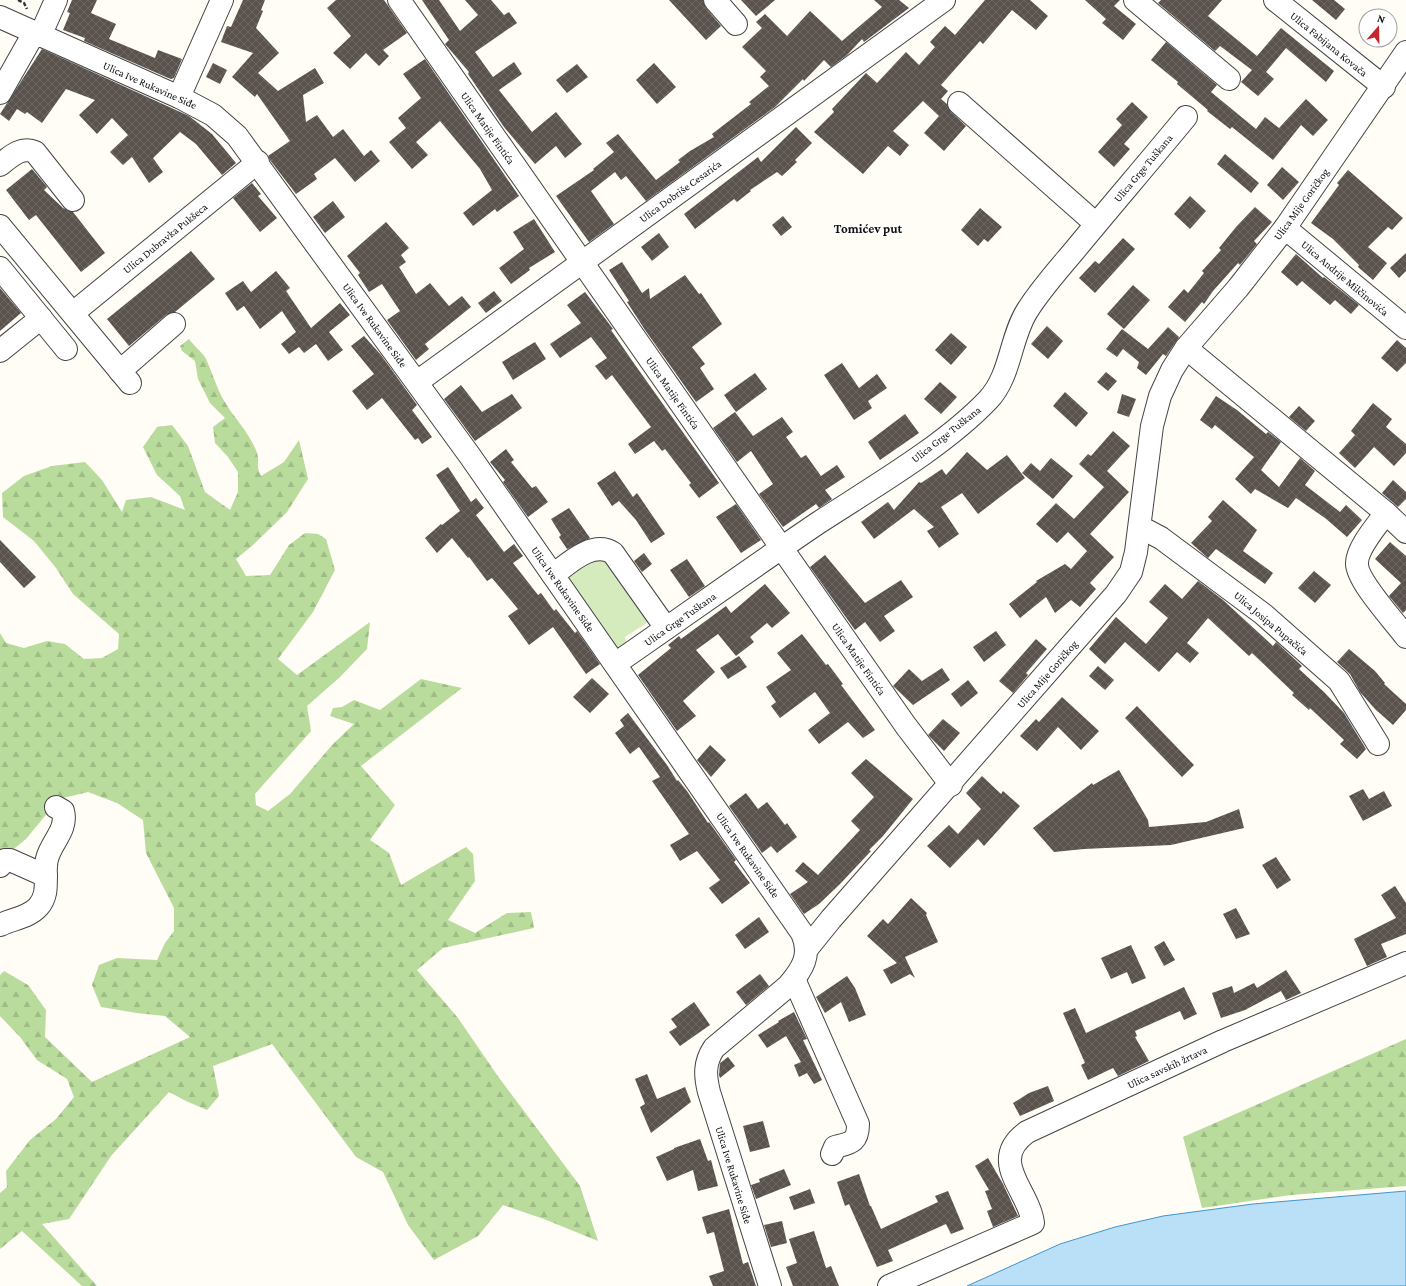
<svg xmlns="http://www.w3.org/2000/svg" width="1406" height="1286" viewBox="0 0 1406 1286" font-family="'Crimson Pro',serif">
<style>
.forest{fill:url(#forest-firs)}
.park{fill:#d5ebbd}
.water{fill:#b9e0f7;stroke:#3f96cf}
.building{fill:url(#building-cross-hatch)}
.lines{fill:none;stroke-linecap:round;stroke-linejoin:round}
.minor-casing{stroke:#444;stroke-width:24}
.path{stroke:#333;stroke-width:2.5;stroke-dasharray:4 2;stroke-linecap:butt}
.minor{stroke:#fff;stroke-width:22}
.labels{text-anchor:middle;stroke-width:4;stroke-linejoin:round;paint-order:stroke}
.street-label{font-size:11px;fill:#111;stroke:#fff}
.quarter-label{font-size:13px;font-weight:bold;fill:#111;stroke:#fff}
</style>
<defs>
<pattern id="forest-firs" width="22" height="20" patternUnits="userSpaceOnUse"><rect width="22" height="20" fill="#b9dc9c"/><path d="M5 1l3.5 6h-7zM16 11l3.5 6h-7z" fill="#9ebc85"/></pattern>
<pattern id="building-cross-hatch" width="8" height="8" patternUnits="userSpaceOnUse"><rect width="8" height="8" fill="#5a524d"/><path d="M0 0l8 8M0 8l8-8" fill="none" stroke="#6d6662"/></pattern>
</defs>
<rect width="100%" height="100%" fill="#fffdf5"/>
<!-- forest -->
<g class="forest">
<path d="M189,339C193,345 205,355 206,359C212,372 216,386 223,399C233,417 250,433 257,453C260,462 255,465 261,476L284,462L299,440L308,479L287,512L253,545L236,559L246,576L270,575L289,545L305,533L318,534L326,539L335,570L313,612L278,659L297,675L370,622L367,649L339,678L307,706L311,731L255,794L256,805L268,811L290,794L333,744L354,724L330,716L333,708L342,707L354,700L380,710L421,679L462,688L361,766L395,805L370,840L389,853L401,885L466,847L473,854L475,881L448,920L475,933L507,913L531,912L534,928L443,948L417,970L458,1018L497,1075L580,1186L598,1241L544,1219L503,1205L478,1236L434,1260L408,1225L383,1172L356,1157L272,1044L213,1066L219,1096L207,1110L186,1101L169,1092L111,1156L69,1219L42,1224L97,1286H82L22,1231L0,1249V1193L7,1187L6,1171L30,1140L56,1119L74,1097L67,1079L37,1060L20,1037L0,1016V975L4,971L28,985L46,1010L45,1037L92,1082L190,1037L165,1016L137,1013L101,1007L92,985L99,965L117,958L157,960L165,943L174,931V908L146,853L143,820L117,803L88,792L59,799L26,839L5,856L0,854V633L6,643L24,648L47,641L65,644L84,659L102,658L118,649L119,634L73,594L56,568L34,541L3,517L2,493L24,476L52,466L85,462L102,480L122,512L126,500L151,497L185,510L180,496L157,475L143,447L157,427L172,425L188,446L205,492L230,510L238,492V472L228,457L215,443L213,427L225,418L210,403L198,379L195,361L182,351L180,346Z"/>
<path d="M1406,1039V1186L1291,1195L1202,1208L1183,1137Z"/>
</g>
<!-- park -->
<path class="park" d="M589,558H606L653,619L625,637L628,648L617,652L564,575Z"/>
<!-- water -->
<path class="water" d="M1406,1191V1286H967L1060,1244L1115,1227L1163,1216L1253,1204Z"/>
<!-- building -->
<g class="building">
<path d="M72,0H97L91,13L116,24L109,39L155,58L158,50L182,59L174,78L171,79L166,77L84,41L85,38L63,30L70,13L67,12Z"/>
<path d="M243,0H265L261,10L263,11L256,28L279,53L258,73L278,91L315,68L324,83L303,95L306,122L317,115L333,137L343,129L364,156L371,150L380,161L355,182L335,158L314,174L317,179L296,194L270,160L268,156L290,141L257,94L255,97L232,77L253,53L221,42L227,26L231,27Z"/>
<path d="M336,0H384L407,33L383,50L389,56L379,66L366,53L350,69L333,53L351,36L327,8Z"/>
<path d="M422,0H439L460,31L478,15L465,0H491L504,15L509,12L517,23L475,52L493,77L514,62L522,74L499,90L532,132L556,112L582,144L565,158L556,146L535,164L504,127L468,74L469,72L445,44L449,40Z"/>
<path d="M669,0H703L706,8L721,26L706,40Z"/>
<path d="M741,0H775L756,16Z"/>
<path d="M874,0H899L909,8L864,42L862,39L847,55L831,67L824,60L804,81L803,79L775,107L646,201L626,176L621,180L615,172L591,191L614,224L589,242L556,196L594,170L593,169L614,152L606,143L618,134L656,180L680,162L678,160L690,151L714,137L712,134L751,104L749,102L769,86L760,77L766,71L742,47L762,28L756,22L765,14L787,36L810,11L842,41L882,7Z"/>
<path d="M985,0H1030L1048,16L1036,30L1012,10L983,44L980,41L941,85L948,91L941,99L947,104L951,112L966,126L944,151L924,133L939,116L923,101L893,131L909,145L900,156L888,146L863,174L814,132L834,112L832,109L866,73L877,83L906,52L919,65L935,47L930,42L945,26L955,35Z"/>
<path d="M1085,0H1120L1114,6L1136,24L1123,40L1102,23L1106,19Z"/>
<path d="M1161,0H1222L1208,16L1257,56L1281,28L1334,71L1326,82L1286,48L1266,72L1274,79L1258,96L1241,82L1252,70L1220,46L1215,51L1158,3Z"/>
<path d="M1312,0H1334L1345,9L1336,20Z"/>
<path d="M1166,42L1217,85L1211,92L1256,129L1265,117L1279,128L1306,99L1328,120L1313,136L1301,125L1273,160L1232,127L1230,129L1207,111L1208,110L1177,84L1178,82L1151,60Z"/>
<path d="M42,49L189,116L212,134L236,163L222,175L196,144L180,132L153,158L163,172L149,183L132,157L123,165L110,152L128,135L112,118L97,134L79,115L95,100L66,89L42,123L27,112L25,114L17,109L9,121L0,114Z"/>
<path d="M425,59L519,196L497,212L495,209L473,226L463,213L492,190L480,169L440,121L416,142L428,155L412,169L389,142L406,128L398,118L421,98L403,74Z"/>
<path d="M213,63L227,70L220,84L206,77Z"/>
<path d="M654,63L676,87L657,104L636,80Z"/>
<path d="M577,64L588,77L567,93L556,80Z"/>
<path d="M1132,102L1148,117L1124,144L1130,149L1114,167L1098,152L1122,125L1116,119Z"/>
<path d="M796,127L812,143L795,160L797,162L782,176L777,172L750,190L751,191L737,202L734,199L695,229L684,214L758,157L761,162Z"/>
<path d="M1225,154L1259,183L1251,193L1217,164Z"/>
<path d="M1282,167L1299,182L1283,200L1267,185Z"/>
<path d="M32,169L47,187L44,190L63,208L73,212L105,253L81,272L36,215L29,220L6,190Z"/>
<path d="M1348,170L1403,218L1392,230L1388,227L1368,247L1387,263L1373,280L1358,267L1359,265L1333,239L1311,223L1339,185L1337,183Z"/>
<path d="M252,183L261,194L258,196L277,218L260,232L233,198Z"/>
<path d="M1190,196L1206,211L1190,229L1174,214Z"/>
<path d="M333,201L345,217L325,233L313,217Z"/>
<path d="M1255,207L1272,222L1254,241L1257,244L1240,265L1238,263L1213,291L1204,304L1202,302L1185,322L1168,307L1184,289L1188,293L1204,273L1202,271L1221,250L1219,248L1236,227Z"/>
<path d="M980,208L1002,227L988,242L984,239L978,246L961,230Z"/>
<path d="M783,216L792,227L781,236L772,225Z"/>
<path d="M534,219L555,252L529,268L530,270L511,284L499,268L524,249L513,232Z"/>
<path d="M386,222L409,248L401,255L406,262L399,267L416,294L430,283L449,306L462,296L471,307L425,344L429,349L416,360L387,320L400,311L382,284L369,292L358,275L360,273L347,256Z"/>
<path d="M659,233L669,247L652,261L641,247Z"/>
<path d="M1123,238L1135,249L1095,293L1079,278L1095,261L1099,264Z"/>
<path d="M191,251L215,279L175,312L166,315L129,346L107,319Z"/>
<path d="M1406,253V271L1399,278L1390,268Z"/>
<path d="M1296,254L1323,278L1324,277L1359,305L1351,314L1335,300L1330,305L1302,281L1297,286L1281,272Z"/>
<path d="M622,262L642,293L649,288L650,299L685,275L699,294L701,293L722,324L692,347L705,364L700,368L714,389L696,402L645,330L627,302L629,301L609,270Z"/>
<path d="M276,271L290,288L286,291L311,328L340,303L350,315L329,332L343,350L328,361L316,344L304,353L299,347L289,354L281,344L296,332L282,311L260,329L244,306L237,311L225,293L243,281L251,292Z"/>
<path d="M1133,285L1150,300L1124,329L1107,314Z"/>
<path d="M0,288L21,313L0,331Z"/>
<path d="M494,291L502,301L486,313L478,303Z"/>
<path d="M585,292L613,329L611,330L633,362L719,483L699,498L689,485L691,483L665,449L662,451L654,441L635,454L628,444L651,427L612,375L606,380L595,366L607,358L591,337L560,358L550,344L581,323L567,305Z"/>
<path d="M1047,326L1063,341L1048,359L1031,344Z"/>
<path d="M1168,327L1179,337L1166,356L1163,354L1146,375L1137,368L1139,362L1123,349L1117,357L1106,349L1122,329L1148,349Z"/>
<path d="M951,333L967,347L951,365L935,350Z"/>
<path d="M364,336L381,355L417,405L412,410L432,437L422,444L418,438L415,440L382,398L367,410L352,391L374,374L351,346Z"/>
<path d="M1397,340L1406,348V363L1397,372L1381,358Z"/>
<path d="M535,342L546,359L513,380L502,362Z"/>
<path d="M842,363L859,388L877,374L887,388L868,401L872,408L854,420L824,375Z"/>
<path d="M1106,372L1117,381L1108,391L1097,382Z"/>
<path d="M755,373L767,389L736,412L724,395Z"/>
<path d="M940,382L957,397L941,414L924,399Z"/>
<path d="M461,385L482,412L512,394L522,408L475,441L444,399Z"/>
<path d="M1065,392L1088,413L1076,427L1053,406Z"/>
<path d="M1122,394L1136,399L1129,417L1117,413Z"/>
<path d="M1216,396L1237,410L1266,434L1268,432L1281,442L1261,470L1279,487L1300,458L1315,471L1305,485L1340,512L1346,505L1362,520L1347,537L1325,518L1296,498L1288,508L1255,489L1251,494L1235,479L1254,457L1215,425L1212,429L1200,420Z"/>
<path d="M1373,403L1392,419L1386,427L1406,444V453L1394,466L1374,447L1355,468L1339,453L1355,435L1351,431Z"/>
<path d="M1299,406L1315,421L1306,431L1289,417Z"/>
<path d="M735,412L753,436L782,417L793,432L786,437L801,458L806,455L821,476L837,465L845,477L825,490L832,499L819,508L816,504L783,527L759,494L773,484L751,451L737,462L713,428Z"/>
<path d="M905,414L919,433L880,460L868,442Z"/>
<path d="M1113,431L1130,446L1107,471L1129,492L1090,534L1114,557L1090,583L1096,589L1080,607L1071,600L1055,613L1046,597L1020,618L1009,604L1037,582L1036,581L1065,564L1071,569L1087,551L1068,532L1057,543L1036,524L1056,503L1074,519L1104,487L1079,464L1088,454L1091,456Z"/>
<path d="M506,449L514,460L511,462L532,488L536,486L548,502L528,517L503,482L505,480L490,462Z"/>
<path d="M967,452L987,470L1007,455L1025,478L978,514L962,493L941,507L959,534L939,548L927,531L934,527L914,509L874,539L861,522L888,502L894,510L919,482L921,483L942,469L946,475Z"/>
<path d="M1051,458L1073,476L1053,499L1022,473L1031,463L1040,471Z"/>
<path d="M448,467L471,502L476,498L484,508L476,515L504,552L514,544L523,556L513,563L538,595L541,593L554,611L556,609L575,633L577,631L600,664L586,674L553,627L529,645L508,616L518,609L492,578L487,581L469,557L468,558L452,538L437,553L425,538L441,524L442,525L460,511L436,475Z"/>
<path d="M615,471L633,497L637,493L665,534L651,543L636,520L619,501L612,506L597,483Z"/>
<path d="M1393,480L1406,492V499L1398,507L1382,493Z"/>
<path d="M1223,500L1257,530L1243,551L1273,573L1265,584L1216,549L1208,558L1191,543L1212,521L1208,517Z"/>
<path d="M736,504L761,540L741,553L716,517Z"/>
<path d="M569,508L590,538L567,549L559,537L561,535L551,519Z"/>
<path d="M0,540L36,577L24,588L0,562Z"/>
<path d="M1390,542L1406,556V610L1403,613L1389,596L1401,583L1375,559Z"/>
<path d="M644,553L652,564L642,572L634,561Z"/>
<path d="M825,555L865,603L901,580L913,597L884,616L895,631L880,642L865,622L855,630L810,567Z"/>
<path d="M687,559L705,586L689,597L670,570Z"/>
<path d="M1314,571L1331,585L1315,603L1298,588Z"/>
<path d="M1198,581L1223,600L1273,646L1276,642L1302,666L1299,669L1324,692L1344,713L1366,749L1357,759L1340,744L1344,740L1310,708L1309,710L1292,695L1294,693L1252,653L1249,656L1208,618L1187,643L1199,653L1190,663L1177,652L1159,672L1125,642L1105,664L1089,649L1116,617L1146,644L1168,618L1149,602L1165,584L1182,599Z"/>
<path d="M765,584L790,613L772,628L767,623L750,637L754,642L736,656L718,634L696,650L715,672L683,701L696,716L677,731L638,675L671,648L668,645L679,636L681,639L726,606L731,613Z"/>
<path d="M996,631L1006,645L984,662L973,647Z"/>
<path d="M802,634L826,665L828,664L843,684L841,685L875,730L863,738L848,722L819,744L808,730L830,713L815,692L780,718L771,706L776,702L766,687L791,670L777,653Z"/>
<path d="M1036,639L1047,649L1026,673L1028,675L1013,693L999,681Z"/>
<path d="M1349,649L1375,671L1385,683L1384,684L1406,704V710L1393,725L1375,709L1360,692L1350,674L1337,662Z"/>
<path d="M739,656L747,667L728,679L720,668Z"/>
<path d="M1098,666L1114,680L1105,690L1089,676Z"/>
<path d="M942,668L950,680L913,705L893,686L909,669L922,681Z"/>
<path d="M592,678L609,694L590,713L573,697Z"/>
<path d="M968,680L978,693L961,707L951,694Z"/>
<path d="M1062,697L1099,731L1081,750L1058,727L1037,751L1020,736L1036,719L1039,722Z"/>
<path d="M1137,706L1194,765L1182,777L1125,718Z"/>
<path d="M628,713L667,765L677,781L678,780L687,791L708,823L709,822L736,860L734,862L750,883L722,904L709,888L720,880L697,851L680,861L670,845L689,834L652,781L660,777L639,747L630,754L615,733L624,726L620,720Z"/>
<path d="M943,719L960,733L944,751L928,735Z"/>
<path d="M710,745L726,760L711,777L697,760Z"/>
<path d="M866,759L913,799L883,836L869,850L871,851L840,884L819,904L804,914L790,894L808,882L795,871L803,862L818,875L860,830L851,821L874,797L851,773Z"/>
<path d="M1119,770L1148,820L1149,827L1206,822L1239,809L1244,828L1171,845L1084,849L1054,852L1033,828L1092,783L1093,785Z"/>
<path d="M982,776L1001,794L1003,791L1020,806L984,846L978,839L950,868L927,846L949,825L958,834L981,809L966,793Z"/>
<path d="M1363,789L1369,799L1384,791L1392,806L1363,821L1349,796Z"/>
<path d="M746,793L758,809L767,802L785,825L787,823L797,837L777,853L771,846L762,853L729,806Z"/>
<path d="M1276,857L1291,880L1277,889L1262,865Z"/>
<path d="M1395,886L1406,903V934L1381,944L1387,957L1367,966L1354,939L1396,918L1381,895Z"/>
<path d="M911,898L927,913L926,915L938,942L905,957L915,978L910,974L891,984L883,970L897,963L867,936L883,919L888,924Z"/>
<path d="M1236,908L1250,934L1236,939L1223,914Z"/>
<path d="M759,917L769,932L745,949L735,935Z"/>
<path d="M1164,941L1175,960L1164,966L1154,947Z"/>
<path d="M1131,945L1146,978L1132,984L1127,972L1111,979L1101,958Z"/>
<path d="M1286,970L1301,993L1286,1000L1281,991L1245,1010L1221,1018L1212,993L1232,986L1234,993L1254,983L1257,988Z"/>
<path d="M760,974L769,986L746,1005L736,992Z"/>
<path d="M847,976L855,988L866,1015L849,1022L841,1002L825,1013L816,997Z"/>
<path d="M1184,987L1197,1014L1184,1020L1180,1011L1135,1031L1137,1036L1135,1037L1149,1061L1118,1076L1113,1068L1088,1080L1081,1065L1085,1063L1063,1013L1075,1008L1086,1033Z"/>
<path d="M694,1002L710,1025L680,1046L669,1032L677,1027L671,1019Z"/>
<path d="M794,1012L807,1039L803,1040L822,1080L814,1084L807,1073L799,1077L794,1065L801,1062L786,1036L767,1048L758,1035L779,1022L778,1021Z"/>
<path d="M728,1057L735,1066L720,1078L719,1075L720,1063Z"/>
<path d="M647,1074L657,1099L685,1087L691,1102L651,1133L640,1107L645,1104L635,1079Z"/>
<path d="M1048,1086L1054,1101L1020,1116L1013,1103L1029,1093Z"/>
<path d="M763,1121L770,1147L750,1152L743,1126Z"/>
<path d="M700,1139L708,1161L711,1160L718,1186L698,1191L693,1170L667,1181L656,1157L674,1149V1148Z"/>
<path d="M988,1158L1003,1184L1018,1216L993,1227L987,1211L992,1209L985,1191L989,1190L975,1166Z"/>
<path d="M784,1169L791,1185L756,1199L751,1185L760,1182L759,1179Z"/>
<path d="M859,1174L870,1206H871L881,1229L938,1202L935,1196L948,1191L964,1229L951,1234L946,1224L888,1250L893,1261L877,1267L849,1204L845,1206L837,1182Z"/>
<path d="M810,1189L815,1203L794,1210L789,1197Z"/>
<path d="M729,1209L743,1264L748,1262L756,1286H713L709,1276L724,1271L714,1232L707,1234L702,1217Z"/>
<path d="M782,1221L787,1243L771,1247L764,1225Z"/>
<path d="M814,1231L826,1268L831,1266L839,1286H793L786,1267L797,1263L789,1239Z"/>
</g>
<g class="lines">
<defs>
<g id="minor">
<path d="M399,0L906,726L951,785"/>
<path d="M715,0L736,24"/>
<path d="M1135,0L1229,79"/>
<path d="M1275,0L1384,87"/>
<path d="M0,17L179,97L213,115L237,136L470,456L802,933C812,955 802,970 788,986L714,1048C704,1063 705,1076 709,1092L770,1286"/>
<path d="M40,36L56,0"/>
<path d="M0,93L34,33"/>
<path d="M179,97L222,0"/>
<path d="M959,103L1096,224"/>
<path d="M0,165C10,157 21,146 35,152L73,200"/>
<path d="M0,226L130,383"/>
<path d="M1285,228L1406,328"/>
<path d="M0,268L66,349"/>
<path d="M73,313L258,162"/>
<path d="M1186,348L1386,513L1406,532"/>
<path d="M0,351L41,318"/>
<path d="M120,371L174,324"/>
<path d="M417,382L944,0"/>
<path d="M1386,513C1377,525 1357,548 1357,563C1356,580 1395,622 1406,637"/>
<path d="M1140,527L1161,538L1263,614L1339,681L1378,744"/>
<path d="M553,575C569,563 593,540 613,553L666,628"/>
<path d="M615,664C683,617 750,569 818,523C873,487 943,447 988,400C1011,376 1010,338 1027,311C1040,290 1058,270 1074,251C1111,206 1149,162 1186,117"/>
<path d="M0,866L5,860H10L46,876"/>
<path d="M0,925C13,919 29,917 38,907C51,893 43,875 47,859C51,842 68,830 63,811L56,807"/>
<path d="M806,950L831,919L1116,594L1131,572L1136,552L1152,426L1160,396L1172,370L1186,348L1238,288L1285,228L1406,52"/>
<path d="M794,979L858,1124C858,1143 850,1143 835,1147L832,1154"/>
<path d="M889,1286L1033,1223C1029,1190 987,1161 1027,1132L1223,1041L1406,963"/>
</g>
</defs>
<!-- minor casing -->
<use href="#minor" class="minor-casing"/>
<!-- path -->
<path class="path" d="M18,0L24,3L27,9"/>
<!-- minor -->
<use href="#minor" class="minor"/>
</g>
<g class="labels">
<!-- street labels -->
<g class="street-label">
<text transform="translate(1329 44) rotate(39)" y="4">Ulica Fabijana Kovača</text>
<text transform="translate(150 85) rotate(24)" y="4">Ulica Ive Rukavine Siđe</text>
<text transform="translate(488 128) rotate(55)" y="4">Ulica Matije Fintića</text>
<text transform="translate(1143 168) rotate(-50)" y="4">Ulica Grge Tuškana</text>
<text transform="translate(680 191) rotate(-36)" y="4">Ulica Dobriše Cesarića</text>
<text transform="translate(1301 204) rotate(-54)" y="4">Ulica Mije Goričkog</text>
<text transform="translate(165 238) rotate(-39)" y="4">Ulica Dubravka Pukšeca</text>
<text transform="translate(1345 278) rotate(40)" y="4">Ulica Andrije Milčinovića</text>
<text transform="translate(375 325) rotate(54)" y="4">Ulica Ive Rukavine Siđe</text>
<text transform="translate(673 393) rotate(55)" y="4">Ulica Matije Fintića</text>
<text transform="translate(946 434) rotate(-38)" y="4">Ulica Grge Tuškana</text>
<text transform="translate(563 589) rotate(55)" y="4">Ulica Ive Rukavine Siđe</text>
<text transform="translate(680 619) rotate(-35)" y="4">Ulica Grge Tuškana</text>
<text transform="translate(1271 623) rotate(40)" y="4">Ulica Josipa Pupačića</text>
<text transform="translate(859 659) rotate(55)" y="4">Ulica Matije Fintića</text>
<text transform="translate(1047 674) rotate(-49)" y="4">Ulica Mije Goričkog</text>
<text transform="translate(748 855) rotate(55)" y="4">Ulica Ive Rukavine Siđe</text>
<text transform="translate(1167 1067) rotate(-25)" y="4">Ulica savskih žrtava</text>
<text transform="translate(734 1175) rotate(73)" y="4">Ulica Ive Rukavine Siđe</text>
</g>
<!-- quarter labels -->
<g class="quarter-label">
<text x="868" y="233">Tomićev put</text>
</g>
</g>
<!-- north arrow -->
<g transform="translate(1378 28) rotate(20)"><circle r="19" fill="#ffffff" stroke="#a0a0a0"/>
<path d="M0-3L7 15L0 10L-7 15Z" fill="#c4262e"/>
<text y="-6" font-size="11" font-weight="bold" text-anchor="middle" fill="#111111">N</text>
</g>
</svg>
